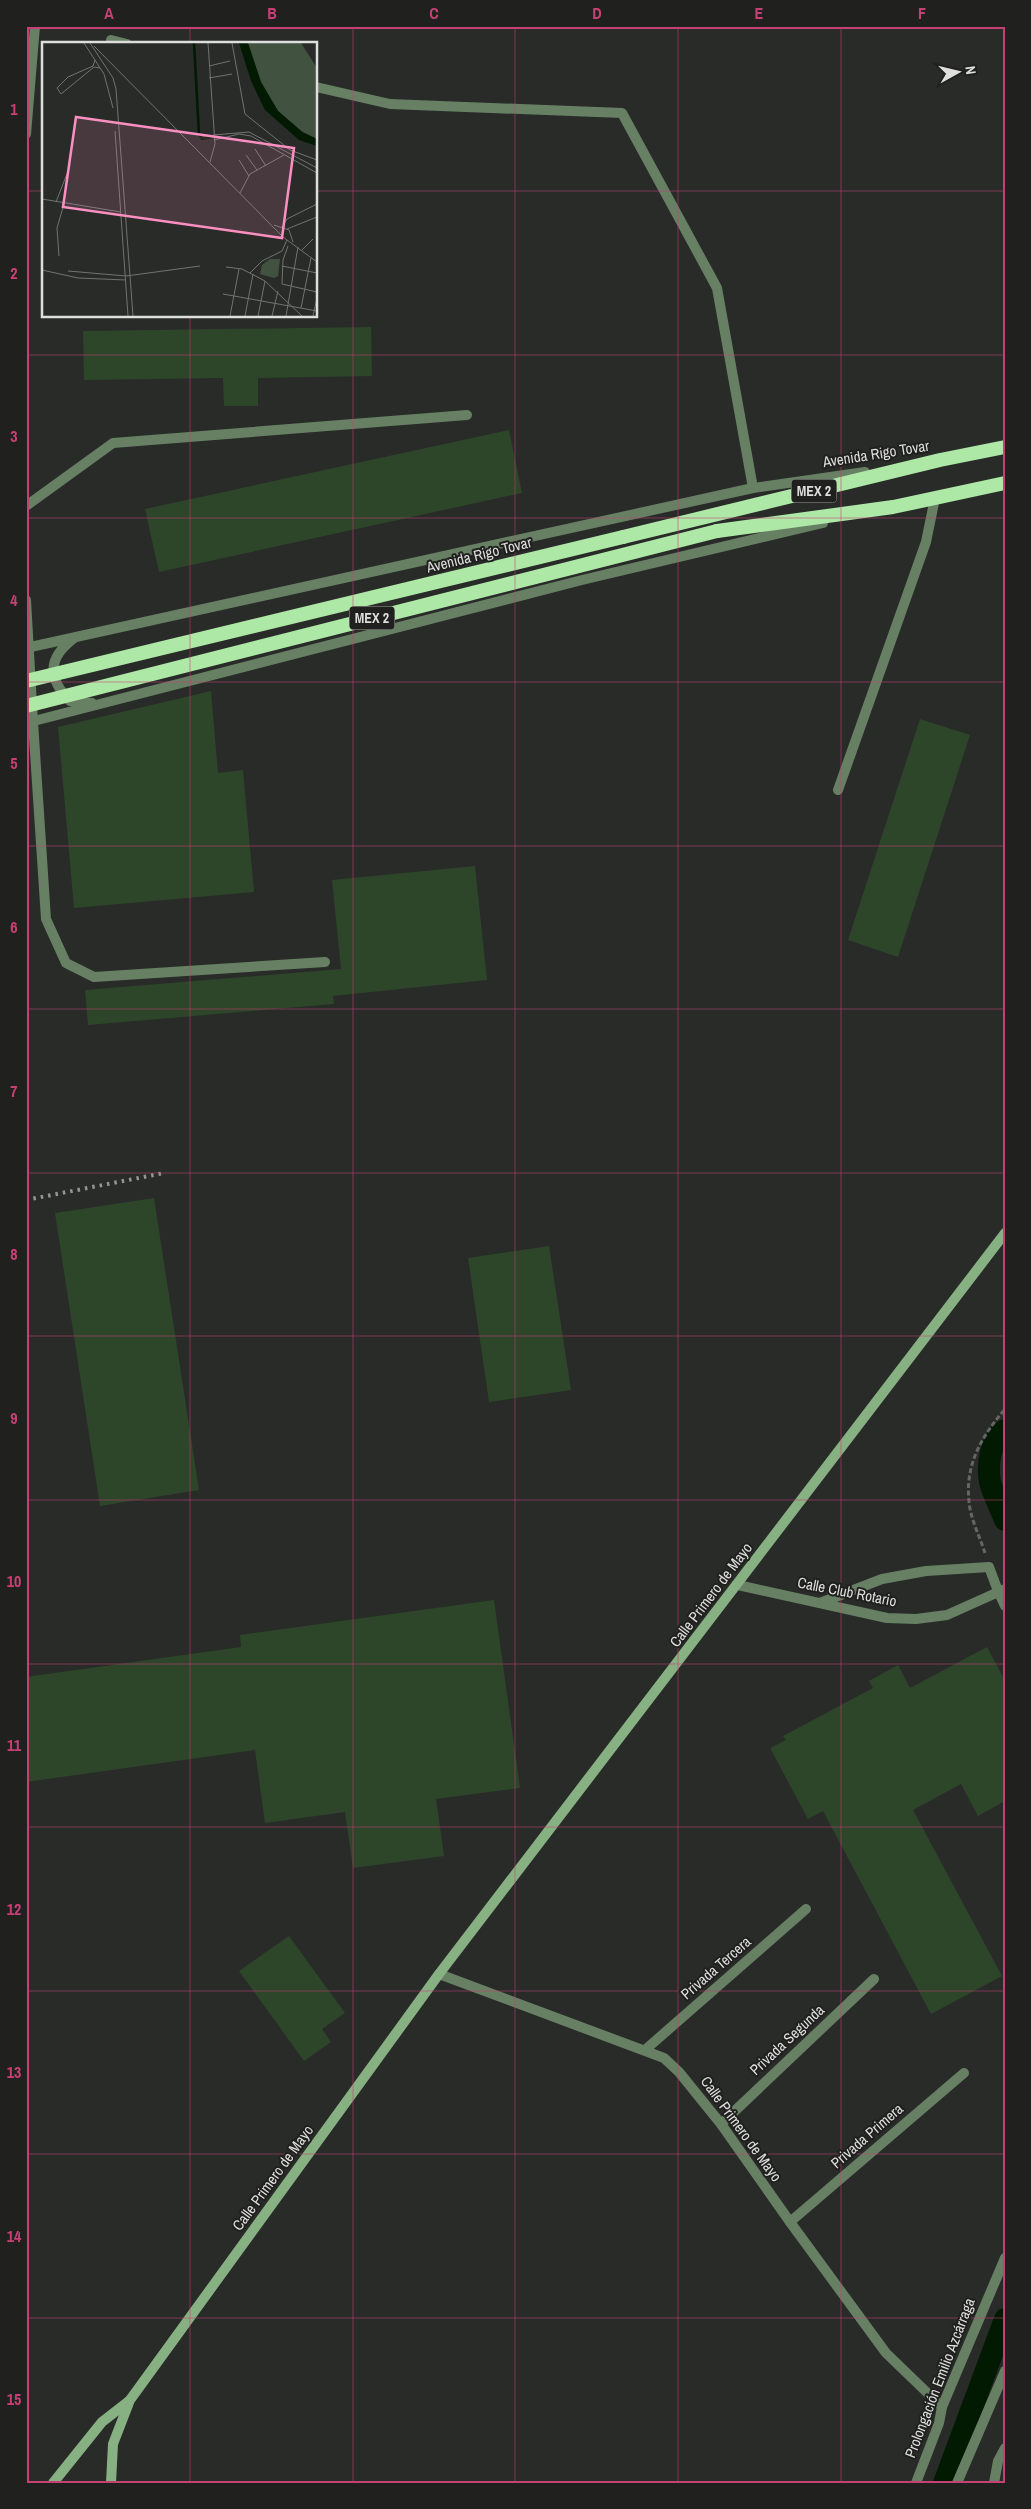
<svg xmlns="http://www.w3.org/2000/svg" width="1031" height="2509" viewBox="0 0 1031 2509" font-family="'Archivo Narrow',sans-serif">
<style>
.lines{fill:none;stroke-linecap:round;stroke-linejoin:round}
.canal{stroke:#031a02;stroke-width:22}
.building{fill:#2d462a}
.path{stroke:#646664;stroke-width:3;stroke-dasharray:5 2.5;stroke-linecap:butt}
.service{stroke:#678064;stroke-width:10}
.minor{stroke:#678064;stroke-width:10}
.tertiary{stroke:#678064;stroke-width:10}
.secondary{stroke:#88b183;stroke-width:10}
.trunk{stroke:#aee8a7;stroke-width:14}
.rail{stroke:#949694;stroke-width:4;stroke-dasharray:2.5 5;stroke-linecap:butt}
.trunk-bridge{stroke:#aee8a7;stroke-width:14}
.grid{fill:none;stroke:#c74075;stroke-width:1;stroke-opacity:0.55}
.labels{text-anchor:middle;stroke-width:4;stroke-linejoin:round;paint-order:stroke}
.shield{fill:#20211f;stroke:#a4a5a4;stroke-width:1}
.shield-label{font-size:14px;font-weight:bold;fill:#dddedd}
.street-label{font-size:15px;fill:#dddedd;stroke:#20211f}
.inset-river{fill:none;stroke:#031a02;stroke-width:2.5}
.inset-road{fill:none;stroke:#717371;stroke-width:1}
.view{fill:#fc8fc1;fill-opacity:0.15;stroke:#fc8fc1;stroke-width:2.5}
.inset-edge{fill:none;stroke:#dddedd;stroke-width:2.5}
.neatline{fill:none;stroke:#c74075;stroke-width:2}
.grid-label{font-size:16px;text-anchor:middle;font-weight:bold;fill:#c74075}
</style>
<rect width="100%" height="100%" fill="#292b29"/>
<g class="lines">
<!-- canal -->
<g class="canal">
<path d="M1005,1430C990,1439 987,1466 990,1482C993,1494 1000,1507 1005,1520"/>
<path d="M944,2483L1005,2319"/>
</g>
</g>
<!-- building -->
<g class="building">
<path d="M371,327L372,376L258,378V406H224L223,378L84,380L83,331Z"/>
<path d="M509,430L522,493L159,572L145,509Z"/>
<path d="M211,691L218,773L243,770L254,892L74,908L58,727Z"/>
<path d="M920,719L970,735L898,957L848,940Z"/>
<path d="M475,866L487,980L333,996L334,1004L88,1025L85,990L341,969L332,880Z"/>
<path d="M154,1198L199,1490L100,1506L55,1213Z"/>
<path d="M549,1246L571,1390L489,1402L468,1258Z"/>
<path d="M494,1600L520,1788L436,1799L444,1856L353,1868L345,1812L265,1823L255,1750L26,1782V1677L241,1647L240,1635Z"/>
<path d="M987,1647L1005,1681V1801L978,1816L961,1784L913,1810L1002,1976L931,2014L823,1811L808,1819L770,1748L786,1740L783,1736L873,1688L869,1681L898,1665L910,1688Z"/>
<path d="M289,1936L345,2013L322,2029L331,2042L304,2061L239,1971Z"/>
</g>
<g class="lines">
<!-- path -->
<path class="path" d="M985,1553C980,1537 970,1518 969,1501C965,1464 982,1436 1005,1409"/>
<!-- service -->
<g class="service">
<path d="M111,40L127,44"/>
<path d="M316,87L390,104L622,113L717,288L753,488"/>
<path d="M26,506L113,443L467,415"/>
<path d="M33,722L46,919L66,963L94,977L325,962"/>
<path d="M838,790L926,542L935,498"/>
<path d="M820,1603L882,1579L926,1571L989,1567L998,1591"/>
</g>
<!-- minor -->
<g class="minor">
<path d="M738,1585L887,1618L916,1619L947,1615L1005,1589"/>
<path d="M998,1591L1005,1606"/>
<path d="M439,1974L664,2058L679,2072L721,2124L790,2222L886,2353L942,2407"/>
<path d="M645,2050L806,1909"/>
<path d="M721,2124L874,1979"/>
<path d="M790,2222L964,2073"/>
<path d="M916,2483L939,2423L942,2407L1005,2258"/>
<path d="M957,2483L1005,2371"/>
<path d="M994,2483L998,2461L1005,2448"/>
</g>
<!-- tertiary -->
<g class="tertiary">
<path d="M26,134L35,26"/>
<path d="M26,600L33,722"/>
<path d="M73,639C48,658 47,678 70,701L92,703"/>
<path d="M26,648L753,488L865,472"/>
<path d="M26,723L582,580L823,523"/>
</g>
<!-- secondary -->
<g class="secondary">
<path d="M53,2483L102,2422L129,2401"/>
<path d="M111,2483L113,2444L130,2400L439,1974L1005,1233"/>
</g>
<!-- trunk -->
<g class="trunk">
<path d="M717,531L893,507L1005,483"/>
<path d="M623,537L940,460L1005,447"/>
</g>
<!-- rail -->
<path class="rail" d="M26,1200L164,1173"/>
<!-- trunk-bridge -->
<g class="trunk-bridge">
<path d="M26,681L623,537"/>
<path d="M26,706L717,531"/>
</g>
</g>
<!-- grid -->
<path class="grid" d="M190,26V44M353,26V2483M515,26V2483M678,26V2483M841,26V2483M26,191H44M316,191H1005M190,316V2483M26,355H1005M26,518H1005M26,682H1005M26,846H1005M26,1009H1005M26,1173H1005M26,1336H1005M26,1500H1005M26,1664H1005M26,1827H1005M26,1991H1005M26,2154H1005M26,2318H1005"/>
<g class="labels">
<!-- shield labels -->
<g class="shield">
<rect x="791.5" y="479.5" width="45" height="23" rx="4"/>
<rect x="349.5" y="606.5" width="45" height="23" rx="4"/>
</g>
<g class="shield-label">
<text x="814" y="496">MEX 2</text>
<text x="372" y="623">MEX 2</text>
</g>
<!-- street labels -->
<g class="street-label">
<text transform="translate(876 454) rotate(-9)" y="5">Avenida Rigo Tovar</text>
<text transform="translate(479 555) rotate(-14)" y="5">Avenida Rigo Tovar</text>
<text transform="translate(847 1592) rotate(11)" y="5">Calle Club Rotario</text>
<text transform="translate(711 1595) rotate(-53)" y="5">Calle Primero de Mayo</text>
<text transform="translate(716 1968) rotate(-41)" y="5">Privada Tercera</text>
<text transform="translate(787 2040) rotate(-43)" y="5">Privada Segunda</text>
<text transform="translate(741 2129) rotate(54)" y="5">Calle Primero de Mayo</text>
<text transform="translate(867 2136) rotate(-41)" y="5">Privada Primera</text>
<text transform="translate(273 2178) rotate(-54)" y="5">Calle Primero de Mayo</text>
<text transform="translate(940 2378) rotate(-69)" y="5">Prolongación Emilio Azcárraga</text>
</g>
</g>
<!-- overview -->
<g transform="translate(42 42)">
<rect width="275" height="275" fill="#292b29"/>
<path d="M206,1H259L275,26V97L261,90L236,69L219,40ZM228,217H238L236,234L232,236L218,232L220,223Z" fill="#425240"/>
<path d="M197,1H206L219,40L236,69L260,90L275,97V104L257,98L223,68L209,39Z" fill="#031a02"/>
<path class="inset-river" d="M152,1L157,92L160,97L170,95"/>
<path class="inset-road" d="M42,1L62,32L71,66M48,1L71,36L74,47L91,274M166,1L173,102L168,120M190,1L203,72L248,108L275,118M52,4L241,195L275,220M53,18L51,24L26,35L15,46L19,52L52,25L58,26M167,24L188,19M167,36L190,32M73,89L86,274M171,93L207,90L275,126M172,98L197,92L209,94L275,131M213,107L224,124M204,113L215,128M197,118L207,134M198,151L208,132L242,113M0,157L79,170M14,160L28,124M232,183L247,188L251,200M240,185L245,177L275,162M245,187L275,175M246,204L241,218L240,242L275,250M260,208L271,197M17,214L15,186L22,162M240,224L275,231M184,225L200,227L223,239L260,274M0,228L36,236L84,238M26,229L84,234L158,224M208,231L220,219L240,209L245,198M181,252L275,269M259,266L269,216M188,274L197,227M203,274L211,232M216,274L223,239M230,274L236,249M244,274L256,205M271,274L275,256"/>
<path class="view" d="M34,75L252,106L240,196L21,165Z"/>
<rect width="275" height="275" class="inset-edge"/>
</g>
<!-- border -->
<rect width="1031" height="2509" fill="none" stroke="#20211f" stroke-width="55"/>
<!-- north arrow -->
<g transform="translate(958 72) rotate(82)" stroke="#20211f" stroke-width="4" paint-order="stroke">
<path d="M0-4L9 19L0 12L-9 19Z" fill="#dddedd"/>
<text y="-8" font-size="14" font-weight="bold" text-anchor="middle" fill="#dddedd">N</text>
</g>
<rect x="28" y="28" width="976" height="2454" class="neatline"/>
<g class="grid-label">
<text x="109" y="19">A</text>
<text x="272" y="19">B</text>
<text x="434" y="19">C</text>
<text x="597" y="19">D</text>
<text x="759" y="19">E</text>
<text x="922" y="19">F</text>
<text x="14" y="115">1</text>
<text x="14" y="279">2</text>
<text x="14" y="442">3</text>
<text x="14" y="606">4</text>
<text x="14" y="769">5</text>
<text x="14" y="933">6</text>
<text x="14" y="1097">7</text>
<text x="14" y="1260">8</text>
<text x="14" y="1424">9</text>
<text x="14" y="1587">10</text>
<text x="14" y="1751">11</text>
<text x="14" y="1915">12</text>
<text x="14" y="2078">13</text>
<text x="14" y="2242">14</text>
<text x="14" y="2405">15</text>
</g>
</svg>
